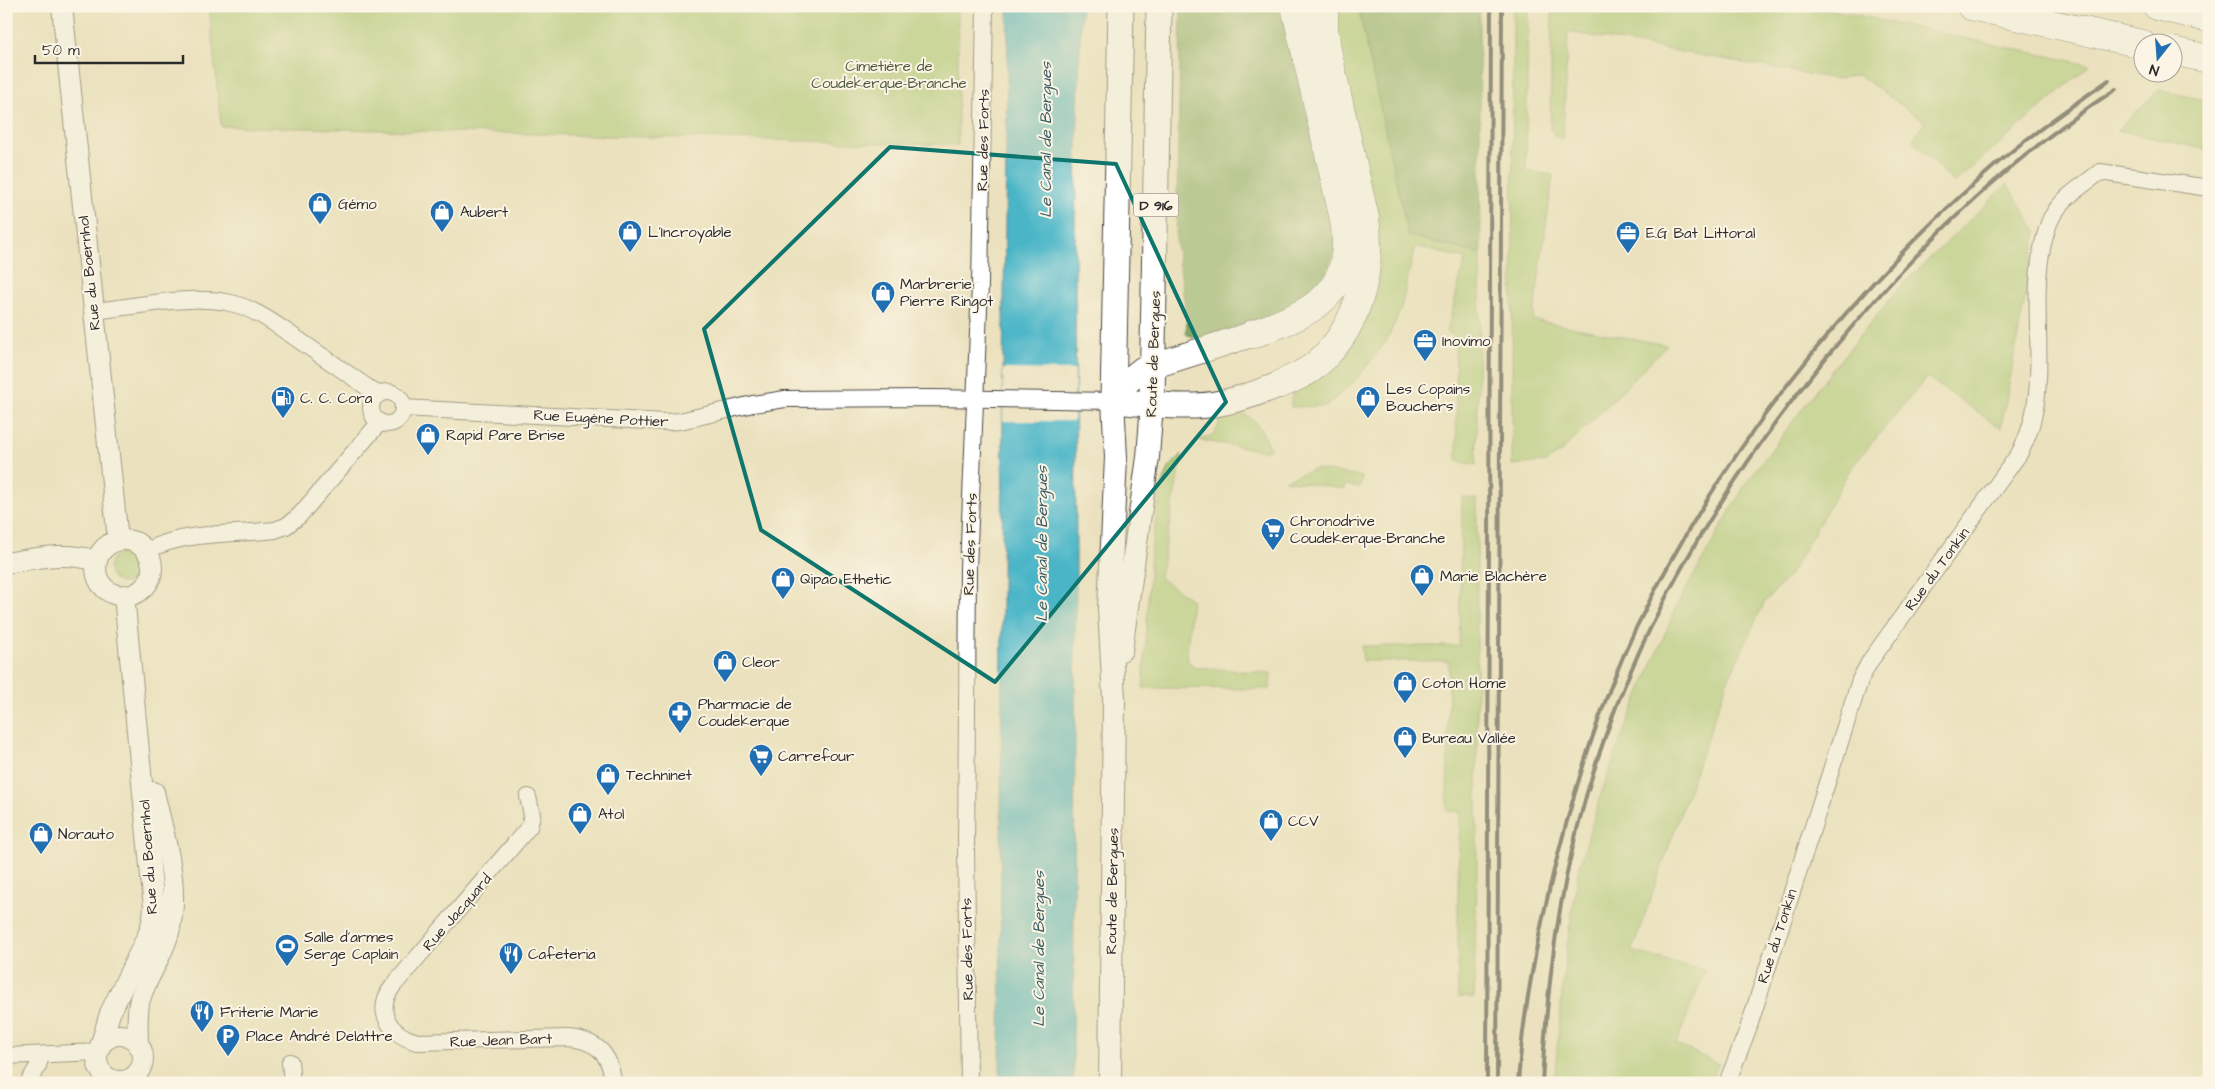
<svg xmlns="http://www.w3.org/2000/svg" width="2215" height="1089" viewBox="0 0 2215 1089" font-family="'Architects Daughter',sans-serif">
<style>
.green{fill:#a3c770;stroke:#67794e}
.forest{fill:#82ac62;stroke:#566c46}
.water{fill:#4ab5c7;stroke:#3a7079}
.pier{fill:#ebe1be}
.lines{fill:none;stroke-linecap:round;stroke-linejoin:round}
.minor-casing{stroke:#484641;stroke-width:18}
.tertiary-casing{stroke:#484641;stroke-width:22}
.secondary-casing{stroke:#484641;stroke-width:24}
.primary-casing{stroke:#484641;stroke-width:27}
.motorway-casing{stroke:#484641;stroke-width:29}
.minor{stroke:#fff;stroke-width:16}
.tertiary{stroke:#fff;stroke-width:20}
.secondary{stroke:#fff;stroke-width:22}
.primary{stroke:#fff;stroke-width:25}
.motorway{stroke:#fff;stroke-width:28}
.rail{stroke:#2b2b2b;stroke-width:4}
.motorway-bridge-casing{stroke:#484641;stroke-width:29;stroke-linecap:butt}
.motorway-bridge{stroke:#fff;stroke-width:28}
.marked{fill:none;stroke:#0f766e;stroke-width:4;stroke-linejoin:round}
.labels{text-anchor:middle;stroke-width:4;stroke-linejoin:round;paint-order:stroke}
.shield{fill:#fcf5e5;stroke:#6a6863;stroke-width:1}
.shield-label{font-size:14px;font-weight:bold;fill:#2b2b2b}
.park-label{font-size:15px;fill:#4f5a40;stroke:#fcf5e5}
.street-label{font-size:15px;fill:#2b2b2b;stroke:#fcf5e5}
.poi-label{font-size:15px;fill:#2b2b2b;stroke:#fcf5e5;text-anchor:start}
.water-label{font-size:16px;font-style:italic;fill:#365b62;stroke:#fcf5e5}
</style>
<rect width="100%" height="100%" fill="#fcf5e5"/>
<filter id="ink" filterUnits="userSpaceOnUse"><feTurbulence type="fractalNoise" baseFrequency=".02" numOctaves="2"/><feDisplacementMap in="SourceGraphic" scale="10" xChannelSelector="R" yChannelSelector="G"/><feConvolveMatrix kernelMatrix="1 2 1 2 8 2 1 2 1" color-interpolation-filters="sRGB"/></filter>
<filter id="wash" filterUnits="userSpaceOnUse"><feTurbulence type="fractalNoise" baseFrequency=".0096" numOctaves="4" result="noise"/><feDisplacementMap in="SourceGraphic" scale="20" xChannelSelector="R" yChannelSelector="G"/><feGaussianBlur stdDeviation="1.12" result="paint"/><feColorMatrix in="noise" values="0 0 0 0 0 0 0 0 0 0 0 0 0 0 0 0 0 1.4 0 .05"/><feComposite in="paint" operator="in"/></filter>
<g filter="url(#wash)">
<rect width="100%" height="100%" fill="#ebe1be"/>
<!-- green -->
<g class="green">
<path d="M209,6H958V145L221,126Z"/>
<path d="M1336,6H1358L1408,235L1481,254L1476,465L1457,461L1455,336L1447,332L1465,259L1415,246L1401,309L1386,342L1354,382L1326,406L1291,407V399L1295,389L1325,372L1347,353L1366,320L1376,294L1380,263L1334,26Z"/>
<path d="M1513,6H1528L1526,171L1553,175L1533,320L1667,345L1562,451L1546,462L1512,465Z"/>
<path d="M1552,6H1814L2090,65L1954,183L1912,140L1925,122L1859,75L1836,79L1568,32L1563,139L1556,137L1550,129Z"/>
<path d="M2159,90L2209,101V150L2117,130Z"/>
<path d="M2007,184L2037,232L2001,428L1927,377L1851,468L1789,576L1764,603L1727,682L1632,951L1705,971L1676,1044L1719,1064L1710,1083H1554L1565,960L1578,872L1600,797L1621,738L1677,605L1746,483L1832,370L1900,287Z"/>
<path d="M1222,411C1256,414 1256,419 1270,449L1265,451L1199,440L1213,435L1218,427Z"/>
<path d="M1182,454L1160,578L1192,600L1187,651L1188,661L1194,667L1271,673L1270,689L1143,688L1151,549L1161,488L1169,468Z"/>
<path d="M1316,469L1362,477L1360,487L1345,485L1344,489L1284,480Z"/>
<path d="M1462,497L1477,499V877L1474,998L1458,997V878L1460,812L1447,811L1449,661H1363L1361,646H1459Z"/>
<circle cx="124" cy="568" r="15"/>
</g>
<!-- forest -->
<g class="forest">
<path d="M1181,6H1282L1335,234V252L1326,273L1312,291L1291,309L1200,338L1187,335L1186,333L1187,320L1176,243Z"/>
<path d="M1358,6H1479L1481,254L1408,236Z"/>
</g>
<!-- water -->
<path class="water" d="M1008,6H1081L1075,224L1076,570L1073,1083H1000L1003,369Z"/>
<!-- pier -->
<path class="pier" d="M1003,369L1075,370L1074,421H1003Z"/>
</g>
<g filter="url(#ink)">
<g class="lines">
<defs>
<g id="minor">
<path d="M93,311C135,307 185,295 226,302C255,307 279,327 303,343C328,360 353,377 378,395"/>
<circle cx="387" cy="408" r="16"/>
<path d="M403,408L666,422L680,421L753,404L785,399L933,398L1113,401"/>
<path d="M147,551C182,531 235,535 275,530L286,526L299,516L380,422"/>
<path d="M528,797L532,815L529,827L393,986C374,1011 389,1034 417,1042L567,1038C596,1040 611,1053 613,1083"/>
<path d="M6,1056L98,1052"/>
<path d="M290,1062L292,1083"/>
<path d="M28,1083L38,1066L41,1055"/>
<path d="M969,1083L966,850L968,568L980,285L985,6"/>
<path d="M1727,1083L1748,1029L1860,680L1870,661L2019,454C2055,390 2027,312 2043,244C2046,233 2048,221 2055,212C2065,196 2085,184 2100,172L2209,188"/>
</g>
<g id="tertiary">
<path d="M62,6L118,540"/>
<circle cx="124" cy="568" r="28"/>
<path d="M6,563C38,558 66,551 97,561"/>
<circle cx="120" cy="1058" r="23"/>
<path d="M138,1045C138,1030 136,1014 140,999C147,976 163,956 169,932C181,885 164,837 154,792"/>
<path d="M100,1047L110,1013L148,935L152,922L154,908L124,595"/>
</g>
<g id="secondary">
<path d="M1121,650L1148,457L1152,403"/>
<path d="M1110,1083L1114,699L1109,608L1116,457L1113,401"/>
</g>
<g id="primary">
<path d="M1113,401L1121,6"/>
<path d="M1113,401C1140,403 1168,407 1195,406C1225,405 1253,395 1281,384"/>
<path d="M1113,401L1123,385L1143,369L1253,334"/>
<path d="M1152,403L1159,6"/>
</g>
<g id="motorway">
<path d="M1971,6L2142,44"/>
<path d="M2157,6L2209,18"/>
<path d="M1253,334C1317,311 1357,293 1343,215L1295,6"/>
<path d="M1281,384C1291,379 1302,375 1312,368C1357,333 1373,273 1365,218L1327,50L1324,28V6"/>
</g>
</defs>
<!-- minor casing -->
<use href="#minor" class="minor-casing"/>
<!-- tertiary casing -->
<use href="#tertiary" class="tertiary-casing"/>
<!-- secondary casing -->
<use href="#secondary" class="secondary-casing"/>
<!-- primary casing -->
<use href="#primary" class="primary-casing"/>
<!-- motorway casing -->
<use href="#motorway" class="motorway-casing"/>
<!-- minor -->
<use href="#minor" class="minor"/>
<!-- tertiary -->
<use href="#tertiary" class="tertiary"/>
<!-- secondary -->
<use href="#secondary" class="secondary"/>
<!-- primary -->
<use href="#primary" class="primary"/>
<!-- motorway -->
<use href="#motorway" class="motorway"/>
<!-- rail -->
<g class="rail">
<path d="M1487,1083L1491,6"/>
<path d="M1497,1083L1502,6"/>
<path d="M1518,1083C1523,1012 1536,943 1553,874C1574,791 1599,706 1636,628C1717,460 1843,298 1984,175C2023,140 2066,110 2109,80"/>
<path d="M1542,1083C1548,960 1564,853 1605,737C1649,610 1719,495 1801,389C1891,274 1993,169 2116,89"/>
</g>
<defs>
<path id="motorway-bridge" d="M2172,51L2209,59"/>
</defs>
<!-- motorway-bridge casing -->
<use href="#motorway-bridge" class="motorway-bridge-casing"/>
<!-- motorway-bridge -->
<use href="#motorway-bridge" class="motorway-bridge"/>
</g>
</g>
<!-- marked area -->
<path d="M0 0H2215V1089H0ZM890,147L1116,164L1226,402L995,682L761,530L704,329Z" fill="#ebe1be" fill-opacity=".55" fill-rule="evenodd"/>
<path class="marked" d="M890,147L1116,164L1226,402L995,682L761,530L704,329Z"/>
<!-- icons -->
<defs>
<symbol id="shop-pin" viewBox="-11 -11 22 30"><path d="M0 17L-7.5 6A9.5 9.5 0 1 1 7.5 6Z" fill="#1f6fb2" stroke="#fcf5e5"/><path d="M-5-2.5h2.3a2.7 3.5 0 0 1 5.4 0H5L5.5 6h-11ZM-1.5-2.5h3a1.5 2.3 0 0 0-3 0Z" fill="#fff"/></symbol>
<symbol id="office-pin" viewBox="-11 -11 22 30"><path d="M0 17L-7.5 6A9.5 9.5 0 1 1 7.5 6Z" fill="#1f6fb2" stroke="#fcf5e5"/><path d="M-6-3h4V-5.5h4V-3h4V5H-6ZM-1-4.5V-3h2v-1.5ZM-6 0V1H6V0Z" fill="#fff"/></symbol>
<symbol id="fuel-pin" viewBox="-11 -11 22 30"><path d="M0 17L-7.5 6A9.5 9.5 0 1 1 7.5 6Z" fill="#1f6fb2" stroke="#fcf5e5"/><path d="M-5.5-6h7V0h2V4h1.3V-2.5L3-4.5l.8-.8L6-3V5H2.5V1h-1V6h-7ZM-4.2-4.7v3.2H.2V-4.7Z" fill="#fff"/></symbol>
<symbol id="supermarket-pin" viewBox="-11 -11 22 30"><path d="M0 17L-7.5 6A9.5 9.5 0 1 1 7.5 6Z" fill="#1f6fb2" stroke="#fcf5e5"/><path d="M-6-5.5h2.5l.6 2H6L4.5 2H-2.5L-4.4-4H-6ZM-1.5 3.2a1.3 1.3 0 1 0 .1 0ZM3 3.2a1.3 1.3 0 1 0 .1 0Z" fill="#fff"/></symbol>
<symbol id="pharmacy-pin" viewBox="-11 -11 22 30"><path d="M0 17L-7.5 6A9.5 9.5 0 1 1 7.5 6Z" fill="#1f6fb2" stroke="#fcf5e5"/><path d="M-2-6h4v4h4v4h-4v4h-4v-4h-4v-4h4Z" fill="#fff"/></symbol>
<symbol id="stadium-pin" viewBox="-11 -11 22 30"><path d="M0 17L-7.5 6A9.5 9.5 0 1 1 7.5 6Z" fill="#1f6fb2" stroke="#fcf5e5"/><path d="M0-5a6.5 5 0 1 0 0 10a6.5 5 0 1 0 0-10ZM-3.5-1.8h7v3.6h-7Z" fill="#fff"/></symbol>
<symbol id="restaurant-pin" viewBox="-11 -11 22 30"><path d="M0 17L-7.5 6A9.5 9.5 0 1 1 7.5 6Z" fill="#1f6fb2" stroke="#fcf5e5"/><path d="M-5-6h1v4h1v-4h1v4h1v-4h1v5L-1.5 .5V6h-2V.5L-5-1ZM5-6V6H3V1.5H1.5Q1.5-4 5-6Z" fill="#fff"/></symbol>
<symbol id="parking-pin" viewBox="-11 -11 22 30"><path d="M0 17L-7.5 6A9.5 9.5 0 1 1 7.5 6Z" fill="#1f6fb2" stroke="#fcf5e5"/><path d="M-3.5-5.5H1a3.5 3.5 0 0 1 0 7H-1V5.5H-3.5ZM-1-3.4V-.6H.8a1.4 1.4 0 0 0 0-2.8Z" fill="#fff"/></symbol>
</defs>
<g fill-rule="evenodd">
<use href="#shop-pin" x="306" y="190" width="28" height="38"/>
<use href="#shop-pin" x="428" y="198" width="28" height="38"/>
<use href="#shop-pin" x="616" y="218" width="28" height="38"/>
<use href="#office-pin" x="1614" y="219" width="28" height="38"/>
<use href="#shop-pin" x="869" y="279" width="28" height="38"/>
<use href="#office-pin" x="1411" y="327" width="28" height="38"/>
<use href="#fuel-pin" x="269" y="384" width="28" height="38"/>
<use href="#shop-pin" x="1354" y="384" width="28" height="38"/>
<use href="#shop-pin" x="414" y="421" width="28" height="38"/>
<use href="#supermarket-pin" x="1259" y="516" width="28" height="38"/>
<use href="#shop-pin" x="1408" y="562" width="28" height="38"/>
<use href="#shop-pin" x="769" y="565" width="28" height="38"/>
<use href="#shop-pin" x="711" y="648" width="28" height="38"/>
<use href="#shop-pin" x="1391" y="669" width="28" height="38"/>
<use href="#pharmacy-pin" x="666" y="699" width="28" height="38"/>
<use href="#shop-pin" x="1391" y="724" width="28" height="38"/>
<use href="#supermarket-pin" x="747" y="742" width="28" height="38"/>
<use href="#shop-pin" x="594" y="761" width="28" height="38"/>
<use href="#shop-pin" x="566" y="800" width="28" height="38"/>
<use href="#shop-pin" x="1257" y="807" width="28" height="38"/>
<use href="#shop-pin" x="27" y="820" width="28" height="38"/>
<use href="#stadium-pin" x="273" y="932" width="28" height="38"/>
<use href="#restaurant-pin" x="497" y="940" width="28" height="38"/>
<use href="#restaurant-pin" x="188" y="998" width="28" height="38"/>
<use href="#parking-pin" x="214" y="1022" width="28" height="38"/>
</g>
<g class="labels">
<!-- shield labels -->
<rect class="shield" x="1133.5" y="193.5" width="45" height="23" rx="4"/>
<g class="shield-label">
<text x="1156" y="210">D 916</text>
</g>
<!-- park labels -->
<g class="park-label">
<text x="889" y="71">Cimetière de<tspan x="889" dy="17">Coudekerque-Branche</tspan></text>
</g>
<!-- street labels -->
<g class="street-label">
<text transform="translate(983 140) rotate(-89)" y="5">Rue des Forts</text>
<text transform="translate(89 273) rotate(-96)" y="5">Rue du Boernhol</text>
<text transform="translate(1153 354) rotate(-88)" y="5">Route de Bergues</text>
<text transform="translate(601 418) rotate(3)" y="5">Rue Eugène Pottier</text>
<text transform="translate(970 544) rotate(-88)" y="5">Rue des Forts</text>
<text transform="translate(1937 569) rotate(-54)" y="5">Rue du Tonkin</text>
<text transform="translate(148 857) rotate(-94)" y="5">Rue du Boernhol</text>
<text transform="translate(1112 891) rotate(-89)" y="5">Route de Bergues</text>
<text transform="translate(457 912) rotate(-49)" y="5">Rue Jacquard</text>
<text transform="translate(1777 936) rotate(-72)" y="5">Rue du Tonkin</text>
<text transform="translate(967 949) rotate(-91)" y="5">Rue des Forts</text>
<text transform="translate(501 1040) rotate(-2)" y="5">Rue Jean Bart</text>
</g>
<!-- poi labels -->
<g class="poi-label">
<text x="338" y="209">Gémo</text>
<text x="460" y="217">Aubert</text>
<text x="648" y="237">L'Incroyable</text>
<text x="1646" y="238">E.G Bat Littoral</text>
<text x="900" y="289">Marbrerie<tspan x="900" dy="17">Pierre Ringot</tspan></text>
<text x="1442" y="346">Inovimo</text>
<text x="1386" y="394">Les Copains<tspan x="1386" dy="17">Bouchers</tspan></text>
<text x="300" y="403">C. C. Cora</text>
<text x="446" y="440">Rapid Pare Brise</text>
<text x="1290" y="526">Chronodrive<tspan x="1290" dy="17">Coudekerque-Branche</tspan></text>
<text x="1440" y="581">Marie Blachère</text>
<text x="800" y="584">Qipao Ethetic</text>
<text x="742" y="667">Cleor</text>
<text x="1422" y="688">Coton Home</text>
<text x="698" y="709">Pharmacie de<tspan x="698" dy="17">Coudekerque</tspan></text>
<text x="1422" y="743">Bureau Vallée</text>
<text x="778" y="761">Carrefour</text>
<text x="626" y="780">Techninet</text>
<text x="598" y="819">Atol</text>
<text x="1288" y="826">CCV</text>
<text x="58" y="839">Norauto</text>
<text x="304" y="942">Salle d'armes<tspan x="304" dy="17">Serge Caplain</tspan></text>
<text x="528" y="959">Cafeteria</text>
<text x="220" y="1017">Friterie Marie</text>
<text x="246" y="1041">Place André Delattre</text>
</g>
<!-- water labels -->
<g class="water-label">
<text transform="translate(1045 140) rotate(-90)" y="6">Le Canal de Bergues</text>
<text transform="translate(1041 544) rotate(-90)" y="6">Le Canal de Bergues</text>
<text transform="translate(1038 949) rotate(-90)" y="6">Le Canal de Bergues</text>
</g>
</g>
<!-- margin -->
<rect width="2215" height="1089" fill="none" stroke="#fcf5e5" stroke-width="25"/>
<!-- north arrow -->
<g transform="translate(2158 58) rotate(197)"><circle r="24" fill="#fcf5e5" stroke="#a8a49b"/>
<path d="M0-4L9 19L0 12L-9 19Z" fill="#1f6fb2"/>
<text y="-8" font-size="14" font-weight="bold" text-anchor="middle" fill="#2b2b2b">N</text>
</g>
<!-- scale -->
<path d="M35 55v8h148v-8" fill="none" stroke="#2b2b2b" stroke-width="2.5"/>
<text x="42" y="55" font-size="15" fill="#2b2b2b" stroke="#fcf5e5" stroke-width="4" paint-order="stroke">50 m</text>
</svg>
